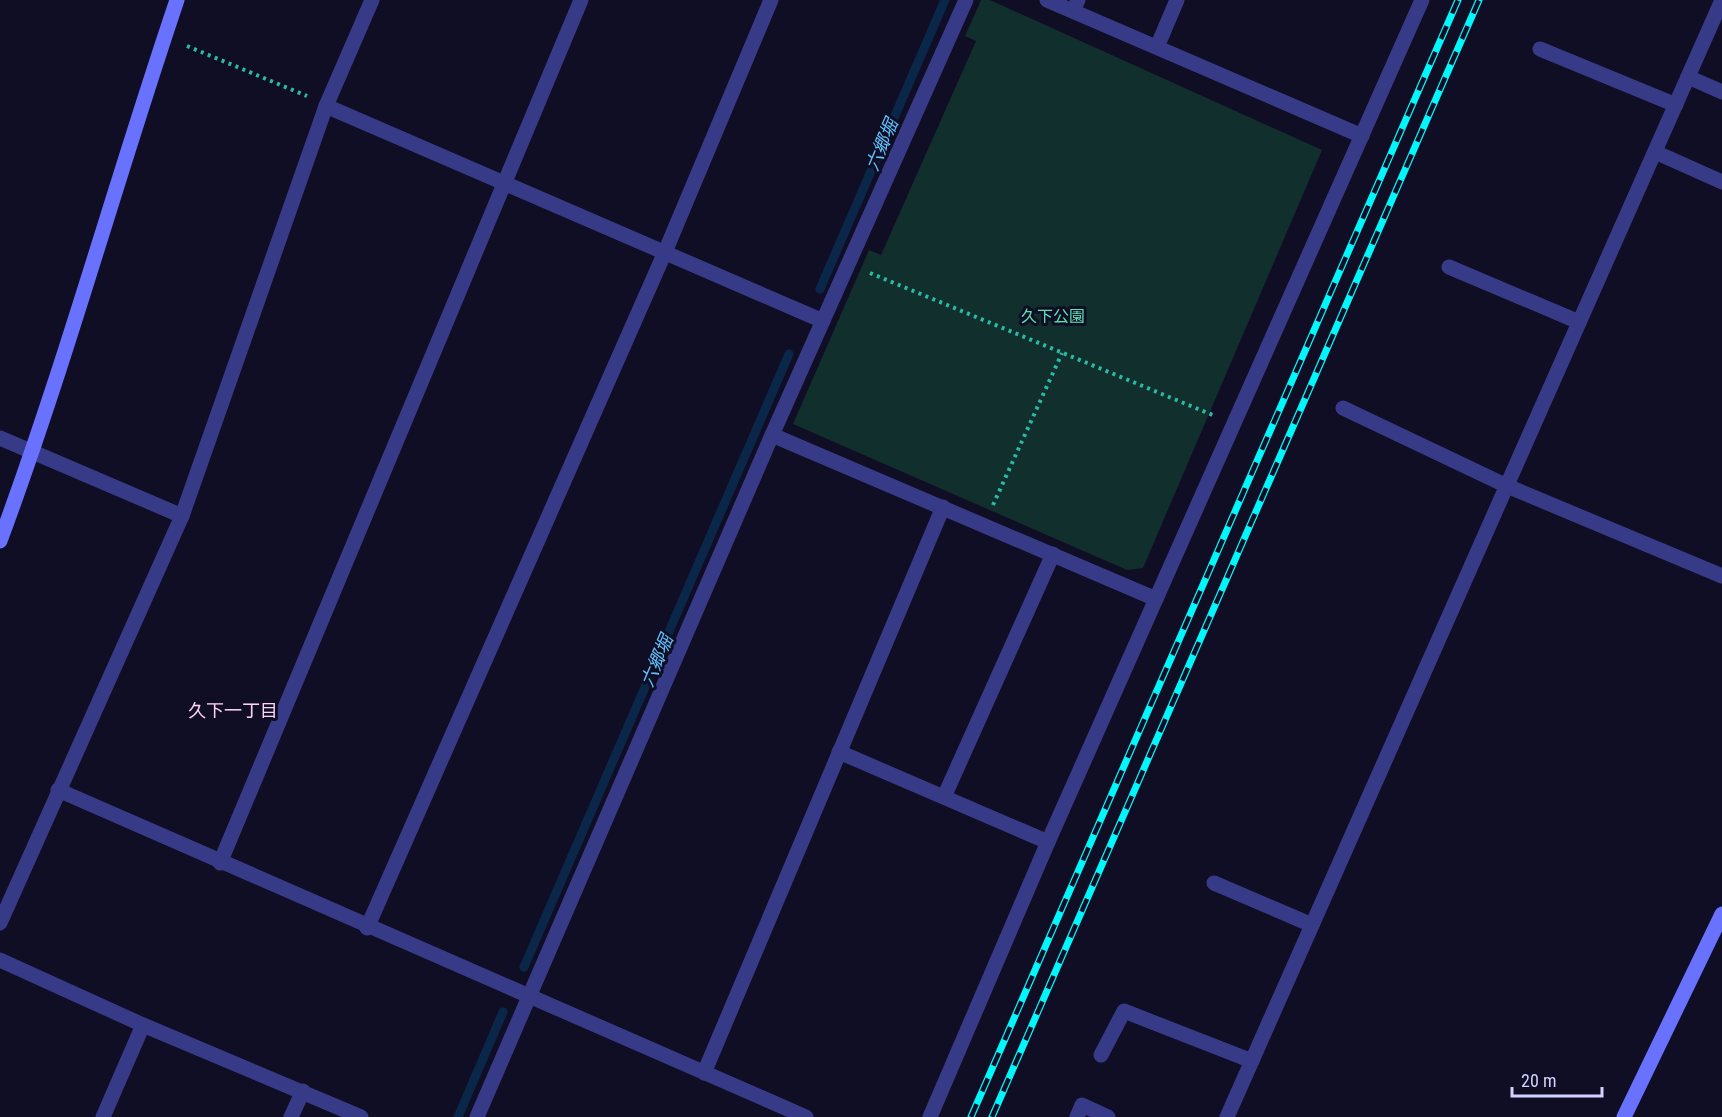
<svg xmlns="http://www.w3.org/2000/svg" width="1722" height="1117" viewBox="0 0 1722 1117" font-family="'Roboto Condensed','Noto Sans JP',sans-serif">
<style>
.green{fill:#112f2c}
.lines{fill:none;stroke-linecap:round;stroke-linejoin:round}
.stream{stroke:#0a2648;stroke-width:9}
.path{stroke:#2abaa6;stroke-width:4;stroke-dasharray:3 4.5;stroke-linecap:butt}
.lane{stroke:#373a86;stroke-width:15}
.street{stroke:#373a86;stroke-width:15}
.secondary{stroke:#6971ff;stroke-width:15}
.rail-casing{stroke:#00f8fd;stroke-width:7}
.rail{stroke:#100e25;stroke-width:4.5;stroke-dasharray:14;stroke-linecap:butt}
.labels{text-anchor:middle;stroke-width:6;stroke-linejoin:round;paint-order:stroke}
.park-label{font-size:16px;fill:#59e4b6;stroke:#100e25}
.water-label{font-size:18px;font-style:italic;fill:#60c2ff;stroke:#100e25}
.neighbourhood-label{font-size:18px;fill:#ffd4f3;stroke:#100e25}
</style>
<rect width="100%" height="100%" fill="#100e25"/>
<!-- green -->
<path class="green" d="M981,0H990L1322,150L1143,568L1127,570L793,424L869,250L881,255L976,41L965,36Z"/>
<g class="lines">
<!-- stream -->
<g class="stream">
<path d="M820,289L945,0"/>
<path d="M524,967L789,354"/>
<path d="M458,1117L503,1012"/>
</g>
<!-- path -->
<g class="path">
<path d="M187,46L307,96"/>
<path d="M870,273L1215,416"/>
<path d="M993,505L1062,353"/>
</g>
<!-- lane -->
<g class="lane">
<path d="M1073,11L1078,0"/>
<path d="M1540,49L1676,105"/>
<path d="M1688,77L1722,92"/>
<path d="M1655,152L1722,182"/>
<path d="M1449,267L1579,322"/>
<path d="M1343,408L1507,486L1722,576"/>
<path d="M839,752L1048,842"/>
<path d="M944,797L1053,554"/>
<path d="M1214,883L1312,925"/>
<path d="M1101,1055L1124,1011L1252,1061"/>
<path d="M1077,1117L1082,1105L1108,1117"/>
</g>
<!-- street -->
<g class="street">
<path d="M1047,0L1362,136"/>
<path d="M1157,47L1177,0"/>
<path d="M326,106L823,321"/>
<path d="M772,435L1156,599"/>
<path d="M0,438L182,516"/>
<path d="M58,790L806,1117"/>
<path d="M220,863L581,0"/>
<path d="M0,923L182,516L326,106L372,0"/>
<path d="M367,928L665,252L771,0"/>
<path d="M0,960L143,1025L361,1117"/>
<path d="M704,1073L943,507"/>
<path d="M103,1117L143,1025"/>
<path d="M291,1117L303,1091"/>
<path d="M477,1117L772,435L966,0"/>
<path d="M930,1117L1048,842L1422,0"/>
<path d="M1227,1117L1722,0"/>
</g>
<!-- secondary -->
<g class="secondary">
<path d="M0,541C66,363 116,180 177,0"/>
<path d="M1624,1117L1722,914"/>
</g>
<defs>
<g id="rail">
<path d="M971,1117L1458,0"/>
<path d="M992,1117L1479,0"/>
</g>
</defs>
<!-- rail casing -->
<use href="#rail" class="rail-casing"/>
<!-- rail -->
<use href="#rail" class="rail"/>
</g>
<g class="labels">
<!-- park labels -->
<g class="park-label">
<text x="1053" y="322">久下公園</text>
</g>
<!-- water labels -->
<g class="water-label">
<text transform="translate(882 145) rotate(-67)" y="6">六郷堀</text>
<text transform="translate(657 661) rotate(-67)" y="6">六郷堀</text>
</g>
<!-- neighbourhood labels -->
<g class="neighbourhood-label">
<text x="233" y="717">久下一丁目</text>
</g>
</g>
<!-- scale -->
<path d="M1512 1087v9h90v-9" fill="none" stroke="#d3d2ff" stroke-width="3"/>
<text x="1521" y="1087" font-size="18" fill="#d3d2ff" stroke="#100e25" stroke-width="4.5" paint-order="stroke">20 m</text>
</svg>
